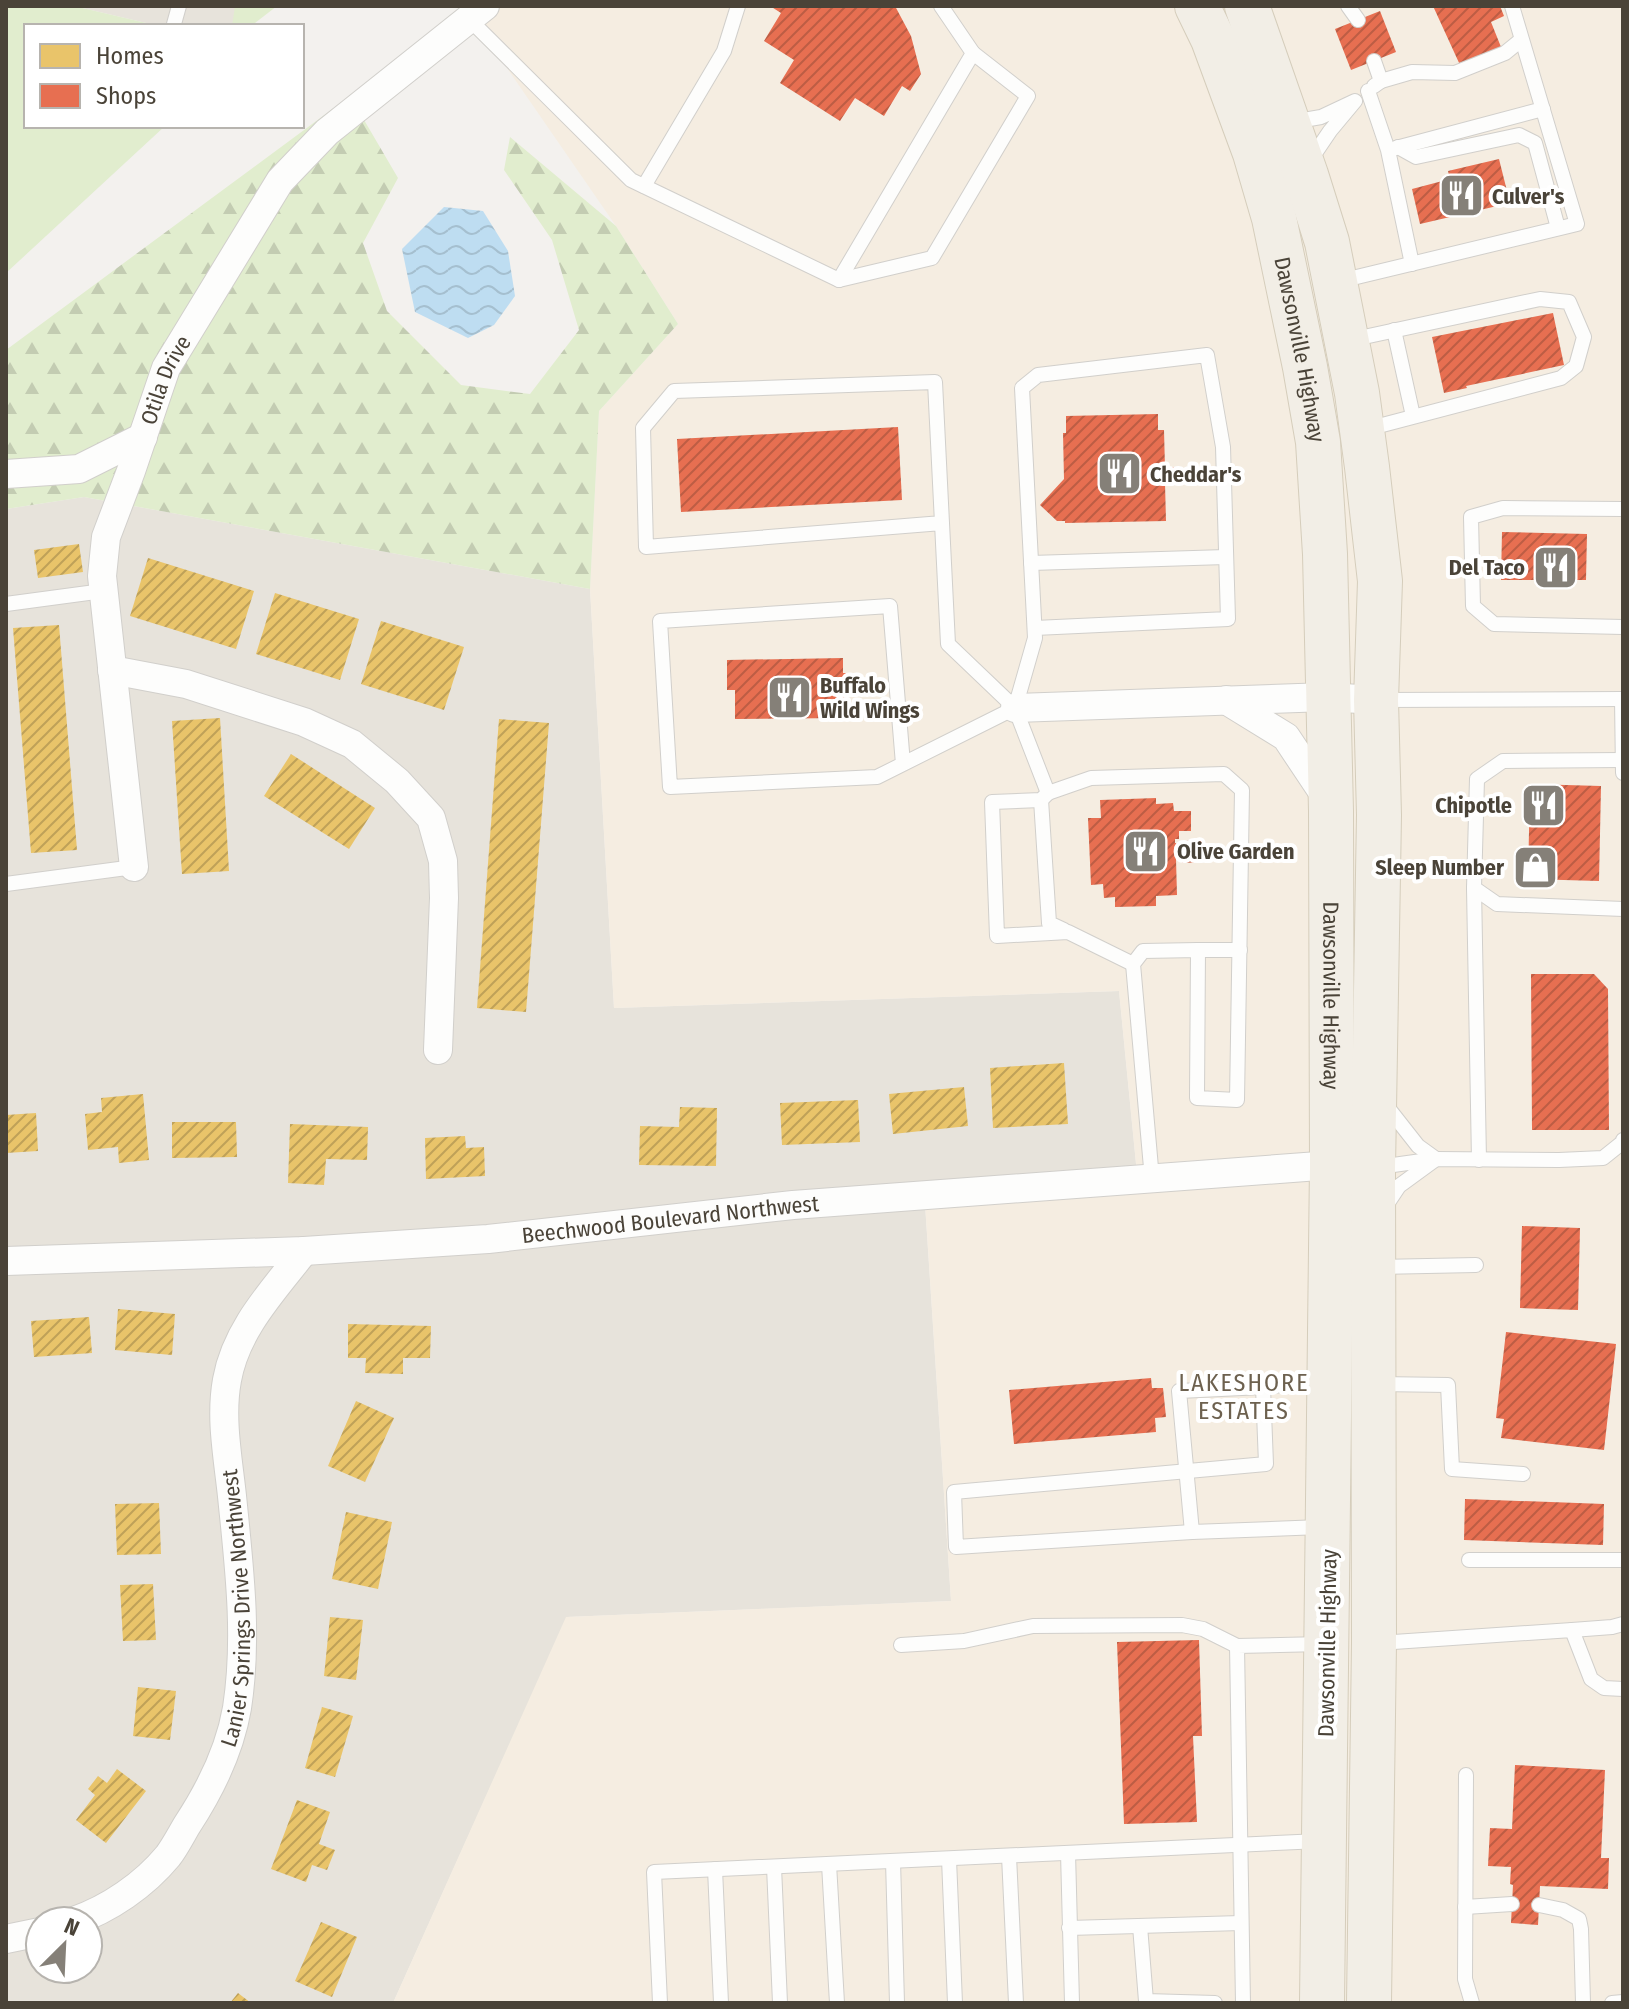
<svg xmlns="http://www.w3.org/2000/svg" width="1629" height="2009" viewBox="0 0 1629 2009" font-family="'Fira Sans Condensed',sans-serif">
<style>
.residential{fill:#e7e3db;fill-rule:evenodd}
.commercial{fill:#f5ede1}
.grass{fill:#e1edce}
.forest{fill:url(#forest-firs)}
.water{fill:url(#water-waves)}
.homes{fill:url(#homes-hatch)}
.shops{fill:url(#shops-hatch)}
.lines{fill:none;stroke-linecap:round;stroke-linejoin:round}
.service-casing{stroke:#d1cfcb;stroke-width:16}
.minor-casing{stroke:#d1cfcb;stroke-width:30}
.primary-casing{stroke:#d5cdbb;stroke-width:46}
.service{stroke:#fdfdfc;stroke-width:14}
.minor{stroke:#fdfdfc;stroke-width:28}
.primary{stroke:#f2eee6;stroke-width:44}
.labels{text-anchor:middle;stroke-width:8;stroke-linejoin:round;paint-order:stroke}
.poi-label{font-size:22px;font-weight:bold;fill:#4a4338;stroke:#fff;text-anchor:start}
.street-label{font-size:22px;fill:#4a4338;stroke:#fff}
.neighbourhood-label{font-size:24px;letter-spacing:2px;fill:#6d614f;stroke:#fff}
</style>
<defs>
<pattern id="forest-firs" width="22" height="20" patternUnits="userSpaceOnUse" patternTransform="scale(2)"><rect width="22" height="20" fill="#e1edce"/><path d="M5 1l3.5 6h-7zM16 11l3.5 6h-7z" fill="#c3ccb2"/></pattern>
<pattern id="water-waves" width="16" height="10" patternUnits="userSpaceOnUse" patternTransform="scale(2)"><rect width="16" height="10" fill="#beddf1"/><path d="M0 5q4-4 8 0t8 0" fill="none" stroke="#a5bfcf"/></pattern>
<pattern id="homes-hatch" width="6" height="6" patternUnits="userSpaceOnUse" patternTransform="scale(2)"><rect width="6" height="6" fill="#e9c46a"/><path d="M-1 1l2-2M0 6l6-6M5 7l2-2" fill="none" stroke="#bfa158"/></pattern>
<pattern id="shops-hatch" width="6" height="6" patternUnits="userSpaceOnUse" patternTransform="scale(2)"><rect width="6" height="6" fill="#e76f51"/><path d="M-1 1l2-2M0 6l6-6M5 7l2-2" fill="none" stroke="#bd5d44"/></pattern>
</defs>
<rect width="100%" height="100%" fill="#f3f1ee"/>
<!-- residential -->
<g class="residential">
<path d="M74,6H241L238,26H159Z"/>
<path d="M84,497L590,589L614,1008L1119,991L1138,1184L925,1204L951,1601L567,1617L393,2003H6V509ZM40,1921H88V1969H40Z"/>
</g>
<!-- commercial -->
<path class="commercial" d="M472,6H1623V2003H393L566,1617L951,1601L925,1203L1138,1184L1119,991L614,1008L590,589L599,411L678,324L616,226L467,10Z"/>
<!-- grass -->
<g class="grass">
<path d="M6,6H74L159,26H26V126H165L6,273Z"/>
<path d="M235,6H277L251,26H232Z"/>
</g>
<!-- forest -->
<path class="forest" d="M350,96L398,178L363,243L387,311L461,385L530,394L579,330L552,240L504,170L510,137L616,226L678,324L599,411L590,589L84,497L6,509V350Z"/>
<!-- water -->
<path class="water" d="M444,207L483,211L508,251L515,296L494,325L468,338L415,312L402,249Z"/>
<!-- homes -->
<g class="homes">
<path d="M79,544L83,572L38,578L34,550Z"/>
<path d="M148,558L254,591L236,649L130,616Z"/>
<path d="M275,593L359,619L340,680L256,654Z"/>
<path d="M381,621L464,647L444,710L361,684Z"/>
<path d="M59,625L77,850L31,853L13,628Z"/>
<path d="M220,718L229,871L182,874L172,721Z"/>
<path d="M499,719L549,723L526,1012L477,1008Z"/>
<path d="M291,754L375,808L349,849L264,796Z"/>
<path d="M1064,1063L1068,1124L993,1128L990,1068Z"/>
<path d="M964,1087L968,1126L893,1134L889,1094Z"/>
<path d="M143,1094L149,1160L119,1163L118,1147L88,1150L85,1114L102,1112L101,1098Z"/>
<path d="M858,1100L860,1142L782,1145L780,1103Z"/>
<path d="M680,1107L717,1108L716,1166L639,1165L640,1126L679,1127Z"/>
<path d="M36,1113L38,1151L6,1153V1115Z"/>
<path d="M172,1122H236L237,1157L172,1158Z"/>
<path d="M290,1124L368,1127L367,1160L326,1159L324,1185L288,1183Z"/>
<path d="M465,1136L466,1148L484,1147L485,1176L426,1179L425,1138Z"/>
<path d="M118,1309L175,1314L172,1355L115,1350Z"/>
<path d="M89,1317L92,1353L34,1357L31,1321Z"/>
<path d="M348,1324L431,1326L430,1358H403V1374L365,1373L366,1358H348Z"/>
<path d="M356,1401L394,1418L365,1482L328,1466Z"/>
<path d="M159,1503L161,1554L117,1555L115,1504Z"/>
<path d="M346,1512L392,1522L378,1589L332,1579Z"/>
<path d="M153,1584L156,1640L123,1641L120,1585Z"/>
<path d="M330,1617L363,1620L356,1680L324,1676Z"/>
<path d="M138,1687L176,1691L170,1740L133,1736Z"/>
<path d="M322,1707L353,1716L335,1777L305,1768Z"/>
<path d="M117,1769L146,1791L106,1843L76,1820L95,1795L88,1789L98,1776L107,1783Z"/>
<path d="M297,1800L330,1812L319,1844L335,1850L327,1870L312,1865L306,1882L271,1869Z"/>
<path d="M321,1922L357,1937L332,1997L295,1981Z"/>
<path d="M238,1993L251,2003H230Z"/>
</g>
<!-- shops -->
<g class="shops">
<path d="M770,6H895L911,36L921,74L910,91L902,86L884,116L855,98L840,121L780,83L794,60L764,41L781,13Z"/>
<path d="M1433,6H1500L1504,16L1491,22L1501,47L1460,65Z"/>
<path d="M1380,11L1396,52L1351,70L1335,29Z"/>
<path d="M1499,159L1510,203L1420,224L1412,189L1450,179L1448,171Z"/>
<path d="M1553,313L1564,365L1466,386L1467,388L1444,393L1432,337Z"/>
<path d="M1158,414V430H1164L1165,468L1174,467V483H1165L1166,521L1065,523V521H1057L1040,505L1064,479L1063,433H1066V416Z"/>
<path d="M898,427L902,500L681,512L677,439Z"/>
<path d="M1502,532L1587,534L1586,580H1501Z"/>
<path d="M843,658V673H853L854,692H844V718L735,719V690H727V660Z"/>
<path d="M1530,784L1601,786L1599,881L1528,879Z"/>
<path d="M1156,798V804L1173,803L1174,811H1191V831H1179V839H1175V843H1181V841L1203,840V862L1182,863L1181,859H1176L1177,895L1156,896V906L1115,907V897L1104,898L1103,884L1091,885L1088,818H1101L1100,800Z"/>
<path d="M1531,974H1594L1608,989L1609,1130H1532Z"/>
<path d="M1522,1226L1580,1228L1578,1310L1520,1308Z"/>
<path d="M1506,1332L1616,1344L1604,1450L1501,1438L1504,1419L1496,1418Z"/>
<path d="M1151,1378L1152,1388H1163L1166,1417L1155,1418L1156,1432L1014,1444L1009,1390Z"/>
<path d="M1465,1499L1604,1504L1603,1545L1464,1540Z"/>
<path d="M1199,1640L1202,1736H1193L1197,1822L1124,1824L1117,1642Z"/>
<path d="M1515,1765L1605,1770L1601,1858H1609L1608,1889L1540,1886L1538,1925L1511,1923L1513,1885L1510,1884L1511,1867L1488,1866L1490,1828L1512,1829Z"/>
</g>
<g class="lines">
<defs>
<g id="service">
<path d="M1348,6L1358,20"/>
<path d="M469,19L631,180L839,280L973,53L941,6"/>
<path d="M174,24L179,6"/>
<path d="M1381,81L1412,72L1455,73L1505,53L1521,40"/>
<path d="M1374,86L1381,81L1374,61"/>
<path d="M1368,91L1388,150L1412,264"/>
<path d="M1292,122L1321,117L1355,101L1330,131L1309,162"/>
<path d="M1398,147L1416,157L1519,135L1535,143L1558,228"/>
<path d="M1396,148L1543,109"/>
<path d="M644,186L724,51L738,6"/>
<path d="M839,280L932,258L1028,96L973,53"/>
<path d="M1340,281L1577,224L1512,6"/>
<path d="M1394,330L1413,416"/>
<path d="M1350,340L1540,299L1569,302L1584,337L1576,366L1561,378L1367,429"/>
<path d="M1623,509L1503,508L1471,517L1473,606L1494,624L1623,627"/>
<path d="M942,523L646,547L643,428L674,391L935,382L948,644L1015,708L1048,793L1091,778L1224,774L1242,790L1237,1100L1197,1098L1198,950L1143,951L1133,964L1152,1179"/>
<path d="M1031,563L1226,557"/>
<path d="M6,604L103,591"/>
<path d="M1622,699L1623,773"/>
<path d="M1380,700L1623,699"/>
<path d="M1623,760L1503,761L1477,779L1474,888L1497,904L1623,909"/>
<path d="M903,764L890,606L660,621L670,787L877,777L1015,708L1035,638L1022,388L1038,375L1207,355L1223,447L1228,619L1035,628"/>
<path d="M1048,793L1041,800L992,802L997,936L1068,932L1133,964"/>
<path d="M1041,800L1049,923L1064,930"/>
<path d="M6,884L134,867"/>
<path d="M1474,888L1479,1160"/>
<path d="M1198,950H1240"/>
<path d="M1379,1167L1436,1159L1559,1160L1603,1158L1623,1142V1140"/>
<path d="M1385,1207L1399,1186L1436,1159L1418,1146L1385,1104"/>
<path d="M1378,1267L1476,1265"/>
<path d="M1378,1384L1448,1385L1452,1469L1523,1474"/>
<path d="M1263,1387L1266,1464L954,1492L956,1547L1192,1532L1321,1527"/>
<path d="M1192,1532L1179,1391L1263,1387L1325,1381"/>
<path d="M1469,1560H1623"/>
<path d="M1572,1630L1612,1627L1623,1624"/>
<path d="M1379,1643L1572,1630L1591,1679L1604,1688L1623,1689"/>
<path d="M901,1645L964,1641L1033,1626L1182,1625L1203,1629L1237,1646"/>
<path d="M1466,1775L1465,1979L1472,2003"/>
<path d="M1068,1853L1072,2003"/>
<path d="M1009,1856L1016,2003"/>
<path d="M949,1859L955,2003"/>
<path d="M893,1861L897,2003"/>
<path d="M829,1864L837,2003"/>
<path d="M774,1867L780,2003"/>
<path d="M715,1869L721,2003"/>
<path d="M1539,1905L1563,1910L1579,1919L1581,1929L1583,2003"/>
<path d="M1465,1907L1512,1904"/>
<path d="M1140,1926L1146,2001L1215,2003"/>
<path d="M1069,1928L1241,1923"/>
<path d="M660,2003L654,1872L1320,1841"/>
<path d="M1243,2003L1237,1646L1322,1644"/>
<path d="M1612,2003L1623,2002"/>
</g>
<g id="minor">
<path d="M6,474L79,469L143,437"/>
<path d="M112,670L186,684L304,722L352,744L397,781L431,818L443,861L444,898L438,1050"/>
<path d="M1226,700L1286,737L1322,791L1327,802"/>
<path d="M1015,708L1327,697L1376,700"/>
<path id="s1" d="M134,867L102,576L106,537L131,471L166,368L280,181L327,132L485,6"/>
<path id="s2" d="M6,1261L304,1251L488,1239L793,1205L1332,1165L1345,1166"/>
<path id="s3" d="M74,1921C109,1909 144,1885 168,1856C175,1847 181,1835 187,1825C210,1790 230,1749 237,1708C248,1637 239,1566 232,1496C228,1458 220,1418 227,1380C236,1329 273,1291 304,1251"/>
<path d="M6,1939L40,1932"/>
</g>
<g id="primary">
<path id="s4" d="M1197,6L1213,39L1255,153L1274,218L1305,367L1318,442L1325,554L1331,811L1332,1165L1322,2003"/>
<path d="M1247,6L1306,175L1327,242L1357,393L1367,467L1380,581L1376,700L1379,815L1373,1168L1374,1643L1369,2003"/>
</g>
</defs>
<!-- service casing -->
<use href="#service" class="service-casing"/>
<!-- minor casing -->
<use href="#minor" class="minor-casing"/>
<!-- primary casing -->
<use href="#primary" class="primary-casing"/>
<!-- service -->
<use href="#service" class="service"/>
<!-- minor -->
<use href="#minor" class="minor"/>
<!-- primary -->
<use href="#primary" class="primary"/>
</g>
<!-- icons -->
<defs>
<symbol id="restaurant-square" viewBox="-11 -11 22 22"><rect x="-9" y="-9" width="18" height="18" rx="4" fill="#858078" stroke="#fff"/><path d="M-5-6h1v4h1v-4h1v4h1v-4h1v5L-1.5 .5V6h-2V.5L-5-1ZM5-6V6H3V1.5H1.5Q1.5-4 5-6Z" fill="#fff"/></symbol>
<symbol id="shop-square" viewBox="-11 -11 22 22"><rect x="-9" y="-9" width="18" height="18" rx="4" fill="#858078" stroke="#fff"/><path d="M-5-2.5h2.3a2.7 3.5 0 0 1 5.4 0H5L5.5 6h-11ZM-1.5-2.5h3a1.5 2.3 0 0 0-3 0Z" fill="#fff"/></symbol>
</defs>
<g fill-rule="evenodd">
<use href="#restaurant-square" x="1436" y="170" width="51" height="51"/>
<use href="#restaurant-square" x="1094" y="448" width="51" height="51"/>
<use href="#restaurant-square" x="1530" y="542" width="51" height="51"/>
<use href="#restaurant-square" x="764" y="672" width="51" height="51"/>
<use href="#restaurant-square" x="1518" y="780" width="51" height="51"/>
<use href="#restaurant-square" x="1120" y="826" width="51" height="51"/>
<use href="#shop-square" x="1510" y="842" width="51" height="51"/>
</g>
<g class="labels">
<!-- poi labels -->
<g class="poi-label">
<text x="1492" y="204">Culver's</text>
<text x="1150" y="482">Cheddar's</text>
<text x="1525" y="575" text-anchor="end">Del Taco</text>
<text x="820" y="693">Buffalo<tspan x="820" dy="25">Wild Wings</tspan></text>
<text x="1512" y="813" text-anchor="end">Chipotle</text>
<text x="1177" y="859">Olive Garden</text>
<text x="1504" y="875" text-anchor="end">Sleep Number</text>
</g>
<!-- street labels -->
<g class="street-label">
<text dy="8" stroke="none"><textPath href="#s4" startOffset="360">Dawsonville Highway</textPath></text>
<text dy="8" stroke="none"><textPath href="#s1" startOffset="500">Otila Drive</textPath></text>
<text dy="8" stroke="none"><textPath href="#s4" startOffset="1008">Dawsonville Highway</textPath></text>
<text dy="8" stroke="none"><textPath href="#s2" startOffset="666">Beechwood Boulevard Northwest</textPath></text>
<text dy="8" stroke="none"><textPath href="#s3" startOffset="380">Lanier Springs Drive Northwest</textPath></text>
<text transform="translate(1327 1643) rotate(-89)" y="8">Dawsonville Highway</text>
</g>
<!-- neighbourhood labels -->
<g class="neighbourhood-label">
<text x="1244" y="1391">LAKESHORE<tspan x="1244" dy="28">ESTATES</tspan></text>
</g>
</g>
<!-- border -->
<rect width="1629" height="2009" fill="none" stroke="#4a4338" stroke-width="16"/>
<!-- legend -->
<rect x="24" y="24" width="280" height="104" fill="#ffffff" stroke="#b7b4af" stroke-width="2"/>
<rect x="40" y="44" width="40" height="24" fill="#e9c46a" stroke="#b7b4af" stroke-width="2"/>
<text x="96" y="64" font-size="24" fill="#4a4338">Homes</text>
<rect x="40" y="84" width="40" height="24" fill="#e76f51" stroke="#b7b4af" stroke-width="2"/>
<text x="96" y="104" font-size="24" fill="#4a4338">Shops</text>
<!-- north arrow -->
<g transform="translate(64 1945) rotate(24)"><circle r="38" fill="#ffffff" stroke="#b7b4af" stroke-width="2"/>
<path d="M0-6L14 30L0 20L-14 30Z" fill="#858078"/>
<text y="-12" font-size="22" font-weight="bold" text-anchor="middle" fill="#4a4338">N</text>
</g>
</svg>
